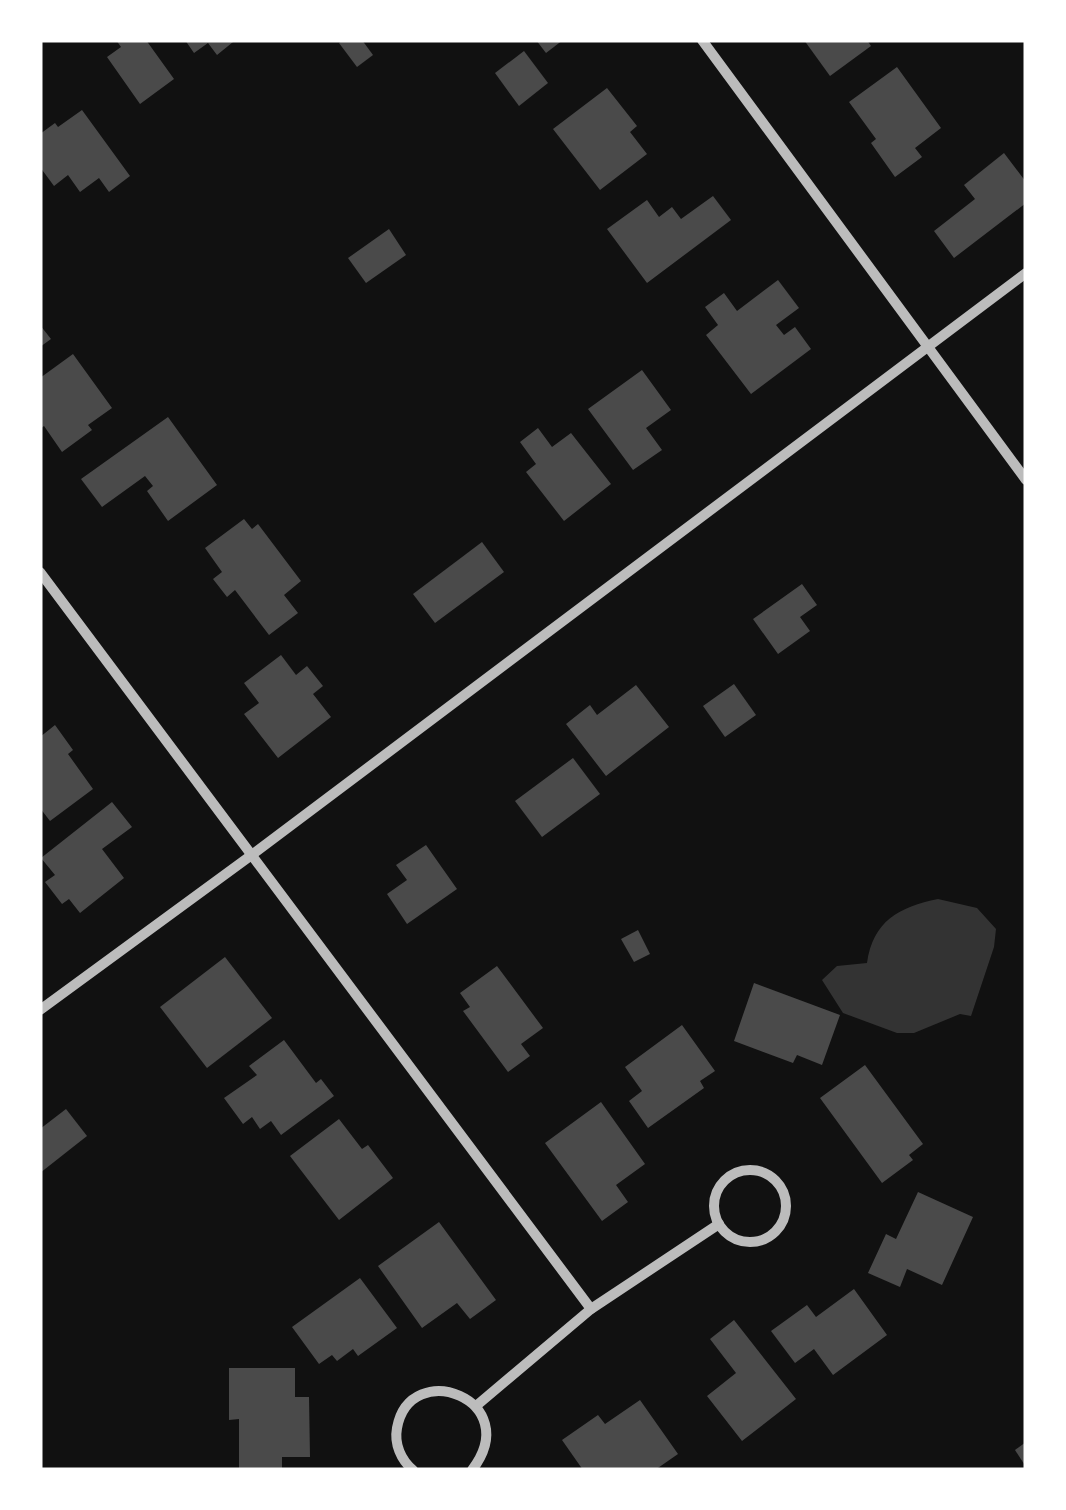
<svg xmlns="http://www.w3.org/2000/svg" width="1066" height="1510" viewBox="0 0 1066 1510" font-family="'Fira Sans Condensed',sans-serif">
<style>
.water{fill:#333}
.building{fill:#4a4a4a}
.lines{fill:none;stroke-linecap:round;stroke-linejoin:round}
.minor{stroke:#bcbcbc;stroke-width:10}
</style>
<rect width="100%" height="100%" fill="#111"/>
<!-- water -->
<path class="water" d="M938,899L977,908L996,929L994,947L971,1016L960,1014L914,1033H897L843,1013L822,980L837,966L867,963C873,921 899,907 938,899Z"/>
<!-- building -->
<g class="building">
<path d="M116,40H146L174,79L140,104L107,57L121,47Z"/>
<path d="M185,40H231L233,42L217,55L208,43L194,53Z"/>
<path d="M343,40H362L373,55L357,67L339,43Z"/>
<path d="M536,40H563L546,53Z"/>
<path d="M804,40H867L871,46L830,76Z"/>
<path d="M524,51L548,83L519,106L495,73Z"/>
<path d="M897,67L941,128L915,148L922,157L895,177L871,143L876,139L849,102Z"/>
<path d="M607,88L637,126L630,132L647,154L600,190L553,129Z"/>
<path d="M82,110L130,176L109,192L99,178L80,192L68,175L54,186L40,167V134L55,123L58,127Z"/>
<path d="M1004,153L1026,182V203L954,258L934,231L975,199L964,185Z"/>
<path d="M713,196L731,220L647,283L607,229L647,200L659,217L672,207L681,219Z"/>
<path d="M389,229L406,255L366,283L348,258Z"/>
<path d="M778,280L799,308L776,325L784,335L795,327L811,349L751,394L706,335L718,325L705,307L724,293L737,311Z"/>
<path d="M40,325L51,339L40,347Z"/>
<path d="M73,354L112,408L88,425L92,430L62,452L44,426L40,429V378Z"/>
<path d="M642,370L671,410L646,428L662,450L633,470L588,409Z"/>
<path d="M168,417L217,485L168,521L147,491L153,486L145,476L102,507L81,479Z"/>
<path d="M538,428L552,447L571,433L611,484L564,521L526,472L536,464L520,442Z"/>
<path d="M244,519L252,529L258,524L301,581L284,595L298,613L269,635L235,590L227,597L213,579L222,572L205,548Z"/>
<path d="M482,542L504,572L435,623L413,594Z"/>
<path d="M802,584L817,605L800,617L810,631L778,654L753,619Z"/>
<path d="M281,655L296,675L307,666L323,686L313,694L331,717L278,758L244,714L259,703L244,683Z"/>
<path d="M734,684L756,715L725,737L703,706Z"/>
<path d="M636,685L669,727L606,776L566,724L590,705L597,715Z"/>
<path d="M55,725L73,750L68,754L93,789L50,821L40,808V737Z"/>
<path d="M573,758L600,794L542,837L515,801Z"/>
<path d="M112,802L132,827L102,849L124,878L80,913L69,899L62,904L45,882L55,875L41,858Z"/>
<path d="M426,845L457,889L407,924L387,894L407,880L396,865Z"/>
<path d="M638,930L650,954L634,962L621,939Z"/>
<path d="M225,957L272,1018L207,1068L160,1007Z"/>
<path d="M497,966L543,1028L521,1044L530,1056L508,1072L463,1011L470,1007L460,993Z"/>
<path d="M754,983L840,1015L822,1065L797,1055L793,1063L734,1041Z"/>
<path d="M682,1025L715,1071L700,1081L704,1088L648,1128L629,1101L642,1091L625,1067Z"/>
<path d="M284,1040L316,1083L321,1079L334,1096L281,1135L271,1121L260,1129L252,1117L243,1124L224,1098L257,1075L249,1066Z"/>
<path d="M865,1065L923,1144L909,1155L913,1160L882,1183L820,1098Z"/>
<path d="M601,1102L645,1164L616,1185L628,1202L602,1221L545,1143Z"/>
<path d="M66,1109L87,1136L40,1173V1129Z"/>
<path d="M339,1119L362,1149L368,1145L393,1178L339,1220L290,1156Z"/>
<path d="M918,1192L973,1217L942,1285L907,1269L900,1287L868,1273L886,1234L896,1239Z"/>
<path d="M439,1222L496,1300L470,1319L457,1303L422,1328L378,1266Z"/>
<path d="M360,1278L397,1328L358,1356L353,1349L337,1361L332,1355L319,1364L292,1327Z"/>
<path d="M854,1289L887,1335L833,1375L814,1349L795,1363L771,1331L807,1305L816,1317Z"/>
<path d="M734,1320L796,1399L742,1441L707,1396L736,1373L710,1339Z"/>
<path d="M229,1368H295V1397H309L310,1457H282V1470H239V1419L229,1420Z"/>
<path d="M640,1400L678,1454L655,1470H583L562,1440L598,1415L605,1424Z"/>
<path d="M1026,1442V1467L1015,1450Z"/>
</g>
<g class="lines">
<!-- minor -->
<g class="minor">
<path d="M702,40L1026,480"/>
<path d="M40,572L591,1309"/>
<path d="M40,1010L253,854L1026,273"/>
<circle cx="750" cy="1206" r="36"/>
<path d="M476,1406L591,1309L719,1224"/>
<path d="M413,1470C401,1460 394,1444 397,1428C410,1356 526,1400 472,1470"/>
</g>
</g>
<!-- border -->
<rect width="1066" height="1510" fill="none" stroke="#ffffff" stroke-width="85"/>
</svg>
